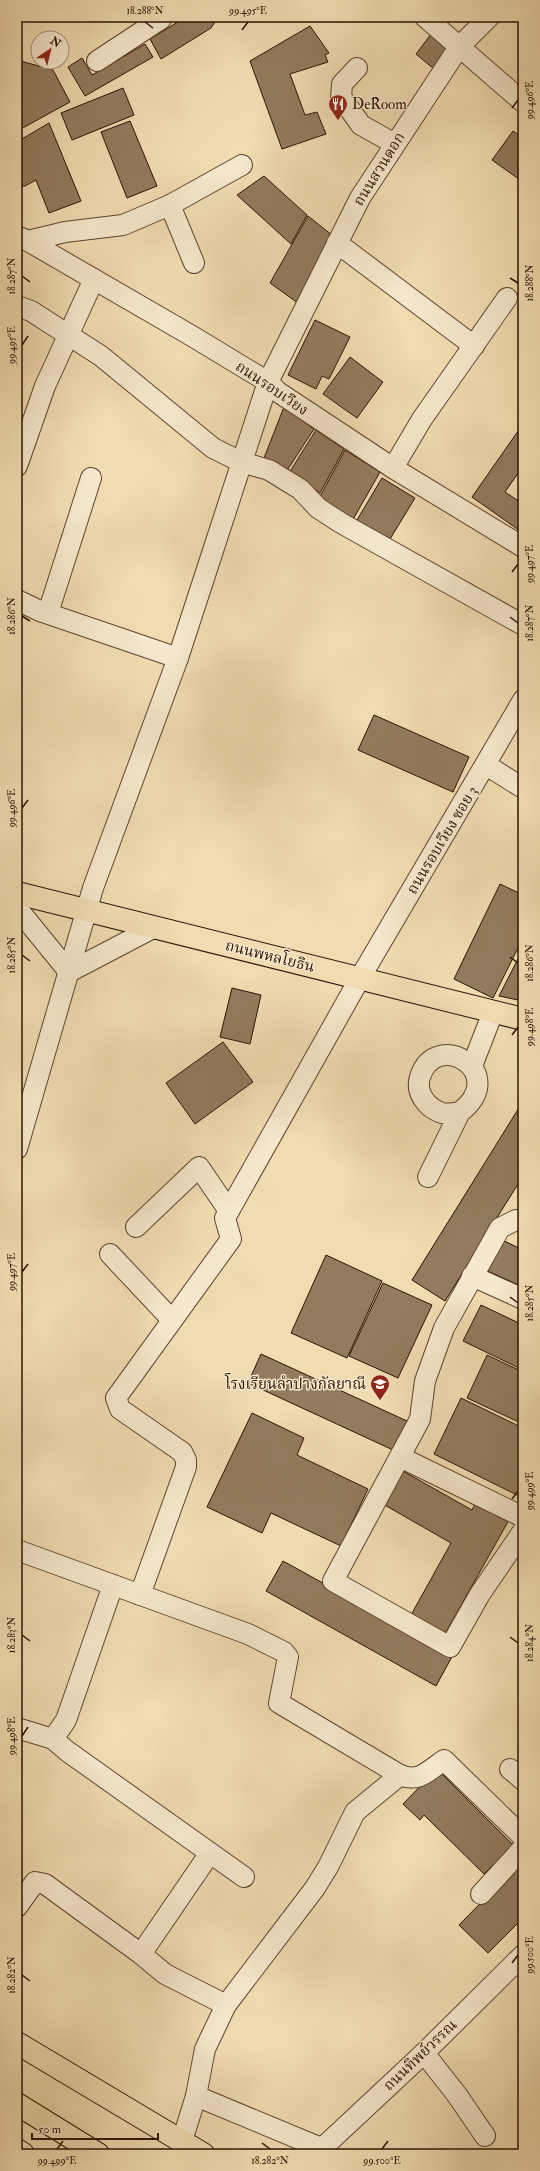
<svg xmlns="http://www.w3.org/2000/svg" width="540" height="2171" viewBox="0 0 540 2171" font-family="'IM FELL Double Pica','Noto Serif Thai',serif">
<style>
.building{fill:#927b5e;stroke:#2b1203}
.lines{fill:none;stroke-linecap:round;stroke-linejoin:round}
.minor-casing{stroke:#5c442f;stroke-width:22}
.major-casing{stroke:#2b1203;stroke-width:24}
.highway-casing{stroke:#2b1203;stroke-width:24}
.minor{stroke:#f6e8cd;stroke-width:20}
.major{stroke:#f1dcb2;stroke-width:22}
.highway{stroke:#f1dcb2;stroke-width:22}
.ticks{fill:none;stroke:#2b1203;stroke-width:1.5}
.labels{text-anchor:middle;stroke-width:3;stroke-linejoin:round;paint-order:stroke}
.poi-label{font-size:15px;fill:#2b1203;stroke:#f6e8cd;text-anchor:start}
.street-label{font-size:15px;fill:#2b1203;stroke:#f6e8cd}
.neatline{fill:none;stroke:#2b1203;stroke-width:1.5}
.ticks-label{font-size:10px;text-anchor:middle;fill:#2b1203}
</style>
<rect width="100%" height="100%" fill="#f1dcb2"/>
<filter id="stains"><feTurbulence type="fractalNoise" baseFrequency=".005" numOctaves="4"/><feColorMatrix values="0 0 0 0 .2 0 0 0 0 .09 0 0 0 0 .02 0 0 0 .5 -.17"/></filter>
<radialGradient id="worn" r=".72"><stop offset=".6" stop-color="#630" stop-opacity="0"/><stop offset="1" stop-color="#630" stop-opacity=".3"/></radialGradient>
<!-- building -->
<g class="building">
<path d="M186,17H218L211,28L161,59L150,39Z"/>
<path d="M310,26L329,53L325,55L328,62L290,74L305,115L317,112L326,134L282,149L250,61Z"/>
<path d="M435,29L452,43L434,69L416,54Z"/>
<path d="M145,44L153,57L85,96L68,67L82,58L92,75Z"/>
<path d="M17,60L53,70L70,102L19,130L17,127Z"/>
<path d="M123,88L134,115L72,140L61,113Z"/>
<path d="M130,121L157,186L127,198L101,132Z"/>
<path d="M49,123L81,201L49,213L36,180L25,186H17V142Z"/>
<path d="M513,131L523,138V182L492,160Z"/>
<path d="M264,176L307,215L291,244L237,195Z"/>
<path d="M308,216L337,239L302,306L270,283Z"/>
<path d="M315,320L350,337L329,379L322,376L316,389L288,375Z"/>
<path d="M350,357L383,382L357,418L323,394Z"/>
<path d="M284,407L314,429L288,469L264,458Z"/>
<path d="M523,424V466L505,492L523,504V533L472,497Z"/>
<path d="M316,430L344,449L320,493L289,473Z"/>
<path d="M345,450L380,472L351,523L317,502Z"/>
<path d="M382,478L415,498L387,544L354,525Z"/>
<path d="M374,715L469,757L453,792L358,750Z"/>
<path d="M500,884L523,895V938L493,998L454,979Z"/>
<path d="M523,949V1001L499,996Z"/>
<path d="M232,988L261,995L250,1044L220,1037Z"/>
<path d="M223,1042L253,1082L195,1124L166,1083Z"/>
<path d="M522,1103L523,1176L445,1301L412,1280Z"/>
<path d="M496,1237L523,1250V1287L481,1268Z"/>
<path d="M326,1255L382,1281L347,1358L291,1333Z"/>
<path d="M383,1283L432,1305L398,1378L349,1356Z"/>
<path d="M481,1305L523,1325V1370L463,1341Z"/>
<path d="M261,1354L407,1421L393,1450L248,1383Z"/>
<path d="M487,1355L523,1372V1424L467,1398Z"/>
<path d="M461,1398L523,1428V1498L434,1454Z"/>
<path d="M252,1413L304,1438L297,1455L368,1489L341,1546L271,1513L262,1533L207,1507Z"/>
<path d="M401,1470L472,1510L476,1502L509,1520L445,1634L411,1615L451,1543L383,1504Z"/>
<path d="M283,1561L453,1655L436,1686L266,1591Z"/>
<path d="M437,1769L513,1845L484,1874L424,1815L420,1820L403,1804Z"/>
<path d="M523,1860V1918L488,1953L459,1925Z"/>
</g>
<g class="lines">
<defs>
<g id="minor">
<path d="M425,17L523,102"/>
<path d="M97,61L161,19L160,17"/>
<path d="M357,68L342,84L341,97L361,125L395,144"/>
<path d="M170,205L194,263"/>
<path d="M17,236L28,241L192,336L268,382L278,392L393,468L523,547"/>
<path d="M28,241L65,232L123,225L170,205L242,165"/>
<path d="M337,243L474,346"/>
<path d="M17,306L31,311L101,356L213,448L241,462L269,470L300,489L318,508L341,523L523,625"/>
<path d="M17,466L45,386L94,279"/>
<path d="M393,468L422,419L507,298"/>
<path d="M17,600L40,611L178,658"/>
<path d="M48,613L91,478"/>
<path d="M486,765L523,788"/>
<path d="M17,908L69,972L155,927"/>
<path d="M472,1066L493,1012"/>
<path d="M17,1149L93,888L178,658L268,382L360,198L459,47L489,17"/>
<path d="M428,1177L460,1112C511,1073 436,1027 420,1077C415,1093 427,1108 442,1113C447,1114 454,1113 460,1112"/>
<path d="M523,1222L516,1220L500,1228L444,1328L425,1381L420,1419L333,1581L450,1647L480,1594L523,1531"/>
<path d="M136,1227L199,1167L229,1211"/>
<path d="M110,1254L172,1320"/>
<path d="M472,1276L523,1299"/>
<path d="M400,1457L523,1517"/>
<path d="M17,1550L248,1634L284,1652L288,1657L279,1703L400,1775L355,1812L328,1867L315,1888L226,2005L205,2049L196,2096L182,2141"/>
<path d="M140,1595L186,1467V1460L182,1452L120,1409L116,1398L231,1239L225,1218L360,978L523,700"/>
<path d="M17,1728L53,1739L67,1751L244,1877"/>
<path d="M53,1739L66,1720L113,1585"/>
<path d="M510,1769L523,1780"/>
<path d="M400,1775C419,1783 428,1771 444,1760L523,1837"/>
<path d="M481,1894L523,1848"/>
<path d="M17,1907L35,1882L45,1884L141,1954L165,1974L226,2005"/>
<path d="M141,1954L210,1853"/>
<path d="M424,2053L457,2095L485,2136"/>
<path d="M196,2096L321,2148"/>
<path d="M316,2154L424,2053L523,1955"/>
</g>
<g id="major">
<path d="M17,893L523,1019"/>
<path d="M17,2043L203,2154"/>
</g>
<g id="highway">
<path d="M17,2104L98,2154"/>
<path d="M17,2150L23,2154"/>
</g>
</defs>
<!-- minor casing -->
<use href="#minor" class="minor-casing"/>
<!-- major casing -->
<use href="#major" class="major-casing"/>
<!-- highway casing -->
<use href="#highway" class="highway-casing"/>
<!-- minor -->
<use href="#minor" class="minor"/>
<!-- major -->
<use href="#major" class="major"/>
<!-- highway -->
<use href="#highway" class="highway"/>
</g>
<!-- ticks -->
<path class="ticks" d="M145,22L153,28M242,30L248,22M512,108L518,100M22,276L30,282M510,278L518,283M22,345L28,336M512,572L518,564M22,616L30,621M510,617L518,623M22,808L28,800M22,955L30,961M510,957L518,963M512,1035L518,1027M22,1272L28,1264M510,1297L518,1303M512,1499L518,1491M22,1635L30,1641M510,1637L518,1643M22,1736L28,1727M512,1963L518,1955M22,1975L30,1981M262,2143L270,2149M57,2149L63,2141M382,2149L388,2141"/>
<!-- icons -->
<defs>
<symbol id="restaurant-pin" viewBox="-11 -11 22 30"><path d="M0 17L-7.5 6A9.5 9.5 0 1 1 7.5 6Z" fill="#8f2418" stroke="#f6e8cd"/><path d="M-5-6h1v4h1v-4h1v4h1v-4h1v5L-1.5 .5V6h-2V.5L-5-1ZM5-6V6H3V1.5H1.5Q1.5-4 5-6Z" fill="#fff"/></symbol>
<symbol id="school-pin" viewBox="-11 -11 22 30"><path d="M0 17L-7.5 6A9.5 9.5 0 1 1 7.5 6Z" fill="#8f2418" stroke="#f6e8cd"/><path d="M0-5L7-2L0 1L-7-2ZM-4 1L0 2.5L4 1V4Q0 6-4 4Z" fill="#fff"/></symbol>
</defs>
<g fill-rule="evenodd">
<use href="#restaurant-pin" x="327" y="93" width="22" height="30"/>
<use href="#school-pin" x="369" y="1373" width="22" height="30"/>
</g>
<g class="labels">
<!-- poi labels -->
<g class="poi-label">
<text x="352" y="109">DeRoom</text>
<text x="366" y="1389" text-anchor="end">โรงเรียนลำปางกัลยาณี</text>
</g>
<!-- street labels -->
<g class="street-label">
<text transform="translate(379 169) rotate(-58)" y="5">ถนนสวนดอก</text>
<text transform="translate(272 388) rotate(34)" y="5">ถนนรอบเวียง</text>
<text transform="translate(442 840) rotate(-59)" y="5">ถนนรอบเวียง ซอย 3</text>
<text transform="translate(270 956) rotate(14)" y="5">ถนนพหลโยธิน</text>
<text transform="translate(420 2055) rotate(-44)" y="5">ถนนทิพย์วรรณ</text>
</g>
</g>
<!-- margin -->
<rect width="540" height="2171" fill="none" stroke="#f1dcb2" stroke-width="44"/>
<!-- north arrow -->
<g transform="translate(50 50) rotate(35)"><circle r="19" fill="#f6e8cd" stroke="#a5927c"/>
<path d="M0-3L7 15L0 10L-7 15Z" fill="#8f2418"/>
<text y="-6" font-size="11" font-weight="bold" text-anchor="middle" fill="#2b1203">N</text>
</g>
<!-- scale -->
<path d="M32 2133v6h126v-6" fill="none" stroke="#2b1203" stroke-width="2"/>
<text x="38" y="2133" font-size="12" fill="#2b1203" stroke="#f6e8cd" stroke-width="3" paint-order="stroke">50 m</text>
<rect x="22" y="22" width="496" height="2127" class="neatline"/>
<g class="ticks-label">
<text x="145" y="14">18.288°N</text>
<text x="248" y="14">99.495°E</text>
<text transform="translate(529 100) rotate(-90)" y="4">99.496°E</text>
<text transform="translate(11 276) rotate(-90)" y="4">18.287°N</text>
<text transform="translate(529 283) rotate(-90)" y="4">18.288°N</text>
<text transform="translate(11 345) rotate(-90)" y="4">99.495°E</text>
<text transform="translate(529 564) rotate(-90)" y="4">99.497°E</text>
<text transform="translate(11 616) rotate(-90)" y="4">18.286°N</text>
<text transform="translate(529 623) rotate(-90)" y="4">18.287°N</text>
<text transform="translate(11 808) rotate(-90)" y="4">99.496°E</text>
<text transform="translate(11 955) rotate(-90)" y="4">18.285°N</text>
<text transform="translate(529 963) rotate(-90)" y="4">18.286°N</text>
<text transform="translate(529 1027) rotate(-90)" y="4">99.498°E</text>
<text transform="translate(11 1272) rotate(-90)" y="4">99.497°E</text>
<text transform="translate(529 1303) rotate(-90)" y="4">18.285°N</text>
<text transform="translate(529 1491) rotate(-90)" y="4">99.499°E</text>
<text transform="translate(11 1635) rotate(-90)" y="4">18.283°N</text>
<text transform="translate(529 1643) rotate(-90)" y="4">18.284°N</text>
<text transform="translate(11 1736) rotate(-90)" y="4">99.498°E</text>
<text transform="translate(529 1955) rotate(-90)" y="4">99.500°E</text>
<text transform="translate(11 1975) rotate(-90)" y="4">18.282°N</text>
<text x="57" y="2164">99.499°E</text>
<text x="270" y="2164">18.282°N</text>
<text x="382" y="2164">99.500°E</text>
</g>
<rect width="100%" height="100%" filter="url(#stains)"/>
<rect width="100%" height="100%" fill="url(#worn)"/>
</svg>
